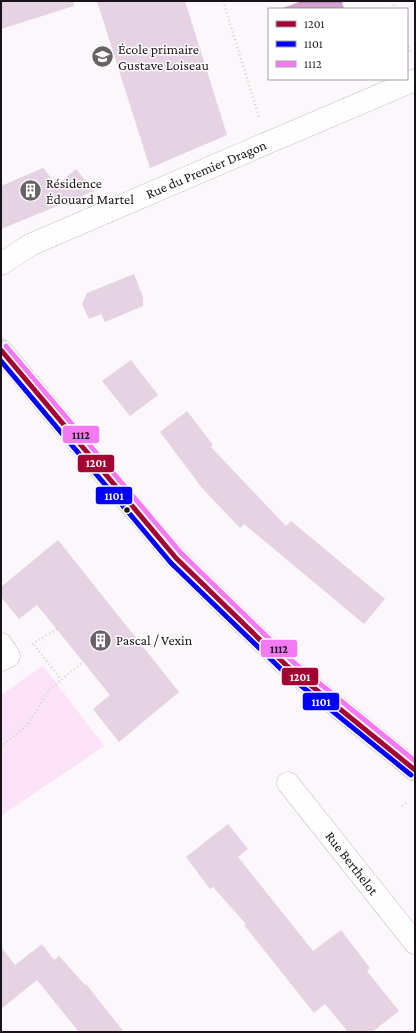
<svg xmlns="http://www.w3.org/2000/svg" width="416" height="1033" viewBox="0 0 416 1033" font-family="'Crimson Pro',serif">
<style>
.green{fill:#fbe2f7}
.water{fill:url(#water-rules)}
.building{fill:#e5d3e3}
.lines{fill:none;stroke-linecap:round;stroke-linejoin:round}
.minor-casing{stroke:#c5c0c5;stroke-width:23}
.major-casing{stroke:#d4d1d4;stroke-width:23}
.path{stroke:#d3d2d3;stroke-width:2.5;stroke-dasharray:1 3;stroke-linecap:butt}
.minor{stroke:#fefefe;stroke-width:22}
.major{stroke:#dce4e1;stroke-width:22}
.bus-1-casing{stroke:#fff;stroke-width:8}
.bus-2-casing{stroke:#fff;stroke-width:8}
.bus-3-casing{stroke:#fff;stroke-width:8}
.bus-1{stroke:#a50034;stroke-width:5}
.bus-2{stroke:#00f;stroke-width:5}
.bus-3{stroke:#f47af3;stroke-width:5}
.bus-dot{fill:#191218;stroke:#fff;stroke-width:1.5}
.labels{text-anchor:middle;stroke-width:3;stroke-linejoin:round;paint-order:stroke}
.poi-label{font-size:14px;fill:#191218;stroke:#fff;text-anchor:start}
.street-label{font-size:14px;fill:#191218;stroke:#fff}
.line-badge{stroke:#fff;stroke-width:1.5}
.badge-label{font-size:11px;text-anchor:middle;font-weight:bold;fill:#fff}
.pale-badge-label{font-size:11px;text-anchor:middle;font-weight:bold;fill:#111}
</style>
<defs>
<pattern id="water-rules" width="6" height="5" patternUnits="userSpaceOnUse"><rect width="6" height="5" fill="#d8a0d1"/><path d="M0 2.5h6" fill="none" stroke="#b989b3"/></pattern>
</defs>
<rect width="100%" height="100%" fill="#fbf7fb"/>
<!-- green -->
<path class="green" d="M43,666L104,746L1,816V695Z"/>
<!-- water -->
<path class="water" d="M302,1H342L344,9H280Z"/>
<!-- building -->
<g class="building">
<path d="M1,1H73L74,6L1,29Z"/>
<path d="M97,1H185L227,135L150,168Z"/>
<path d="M43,168L57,185L76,169L94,191L1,229V186Z"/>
<path d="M134,274L143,297V306L105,322L101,314L89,319L82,304L87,293Z"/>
<path d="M131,360L158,395L130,416L102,381Z"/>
<path d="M187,411L213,445L211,447L286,526L291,521L385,599L364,624L244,524L240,528L202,488L160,432Z"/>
<path d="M58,540L179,692L119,742L93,709L110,695L37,605L19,619L1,597V587Z"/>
<path d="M228,824L248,849L238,857L313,951L341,930L370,968L367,971L399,1011L372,1032H348L325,1004L314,1013L244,925L246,924L213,887L210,889L186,857Z"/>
<path d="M42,944L54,960L59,956L85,985L86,984L124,1032H79L37,980L1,1009V947L15,965Z"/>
</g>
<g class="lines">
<defs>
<g id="minor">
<path d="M1,264L30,245L267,143L415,80"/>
<path d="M1,644L9,656L1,660"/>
<path d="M288,783L415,943"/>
</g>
<path id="major" d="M1,350L122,495L176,558L287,666L415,770"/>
</defs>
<!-- minor casing -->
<use href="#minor" class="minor-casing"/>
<!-- major casing -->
<use href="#major" class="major-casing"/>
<!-- path -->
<g class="path">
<path d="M223,1L259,117"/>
<path d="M392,1L395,9"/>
<path d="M407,43L411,54"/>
<path d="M32,644L57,629"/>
<path d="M34,645L61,679"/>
<path d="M1,747L28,724L50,689L83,662"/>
<path d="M402,806L406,803"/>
</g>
<!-- minor -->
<use href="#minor" class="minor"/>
<!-- major -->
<use href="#major" class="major"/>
<defs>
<path id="bus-1" d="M1,350L176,558L287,666L415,770"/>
<path id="bus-2" d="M1,361L171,563L283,671L411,775"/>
<path id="bus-3" d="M6,346L181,553L292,661L415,761"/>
</defs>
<!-- bus-1 casing -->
<use href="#bus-1" class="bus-1-casing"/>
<!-- bus-2 casing -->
<use href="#bus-2" class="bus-2-casing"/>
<!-- bus-3 casing -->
<use href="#bus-3" class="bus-3-casing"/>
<!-- bus-1 -->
<use href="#bus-1" class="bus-1"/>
<!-- bus-2 -->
<use href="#bus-2" class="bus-2"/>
<!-- bus-3 -->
<use href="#bus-3" class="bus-3"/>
</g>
<!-- icons -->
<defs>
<symbol id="school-disc" viewBox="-11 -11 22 22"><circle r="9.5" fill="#686267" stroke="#fff"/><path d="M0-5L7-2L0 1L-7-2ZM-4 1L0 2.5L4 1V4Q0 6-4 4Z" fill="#fff"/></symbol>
<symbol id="building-disc" viewBox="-11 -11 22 22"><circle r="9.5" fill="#686267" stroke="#fff"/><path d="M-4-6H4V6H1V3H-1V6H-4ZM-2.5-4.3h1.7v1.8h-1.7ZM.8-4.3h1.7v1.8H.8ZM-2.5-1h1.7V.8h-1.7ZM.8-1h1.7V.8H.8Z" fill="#fff"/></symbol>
</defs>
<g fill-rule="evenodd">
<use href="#school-disc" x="90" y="44" width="25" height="25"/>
<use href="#building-disc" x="18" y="178" width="25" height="25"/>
<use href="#building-disc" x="88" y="628" width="25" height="25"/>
</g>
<!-- markers -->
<circle class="bus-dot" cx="127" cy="510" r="3.5"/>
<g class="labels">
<!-- poi labels -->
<g class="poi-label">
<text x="118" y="54">École primaire<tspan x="118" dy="16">Gustave Loiseau</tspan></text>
<text x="46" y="188">Résidence<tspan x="46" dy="16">Édouard Martel</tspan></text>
<text x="116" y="645">Pascal / Vexin</text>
</g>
<!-- street labels -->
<g class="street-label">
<text transform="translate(206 169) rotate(-23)" y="5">Rue du Premier Dragon</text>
<text transform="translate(352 863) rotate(52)" y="5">Rue Berthelot</text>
</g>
</g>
<g class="line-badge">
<rect x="62" y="425" width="38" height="19" rx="4" fill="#f47af3"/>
<rect x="77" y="454" width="38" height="19" rx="4" fill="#a50034"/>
<rect x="95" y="486" width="38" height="19" rx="4" fill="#00f"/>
<rect x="260" y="639" width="38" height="19" rx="4" fill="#f47af3"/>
<rect x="281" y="667" width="38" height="19" rx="4" fill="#a50034"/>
<rect x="302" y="692" width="38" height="19" rx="4" fill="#00f"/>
</g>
<g class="badge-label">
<text x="96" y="467">1201</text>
<text x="114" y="500">1101</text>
<text x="300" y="681">1201</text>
<text x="321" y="706">1101</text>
</g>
<g class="pale-badge-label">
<text x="81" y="439">1112</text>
<text x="279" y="653">1112</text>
</g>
<!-- border -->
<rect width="416" height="1033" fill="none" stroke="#191218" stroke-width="4"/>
<!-- legend -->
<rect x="268" y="8" width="140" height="72" fill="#ffffff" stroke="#a3a0a3"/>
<rect x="276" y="21" width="20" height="6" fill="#a50034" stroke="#a3a0a3"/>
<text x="304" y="28" font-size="12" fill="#191218">1201</text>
<rect x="276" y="41" width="20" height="6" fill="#0000ff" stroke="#a3a0a3"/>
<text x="304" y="48" font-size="12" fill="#191218">1101</text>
<rect x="276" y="61" width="20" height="6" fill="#f47af3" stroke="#a3a0a3"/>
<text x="304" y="68" font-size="12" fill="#191218">1112</text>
</svg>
